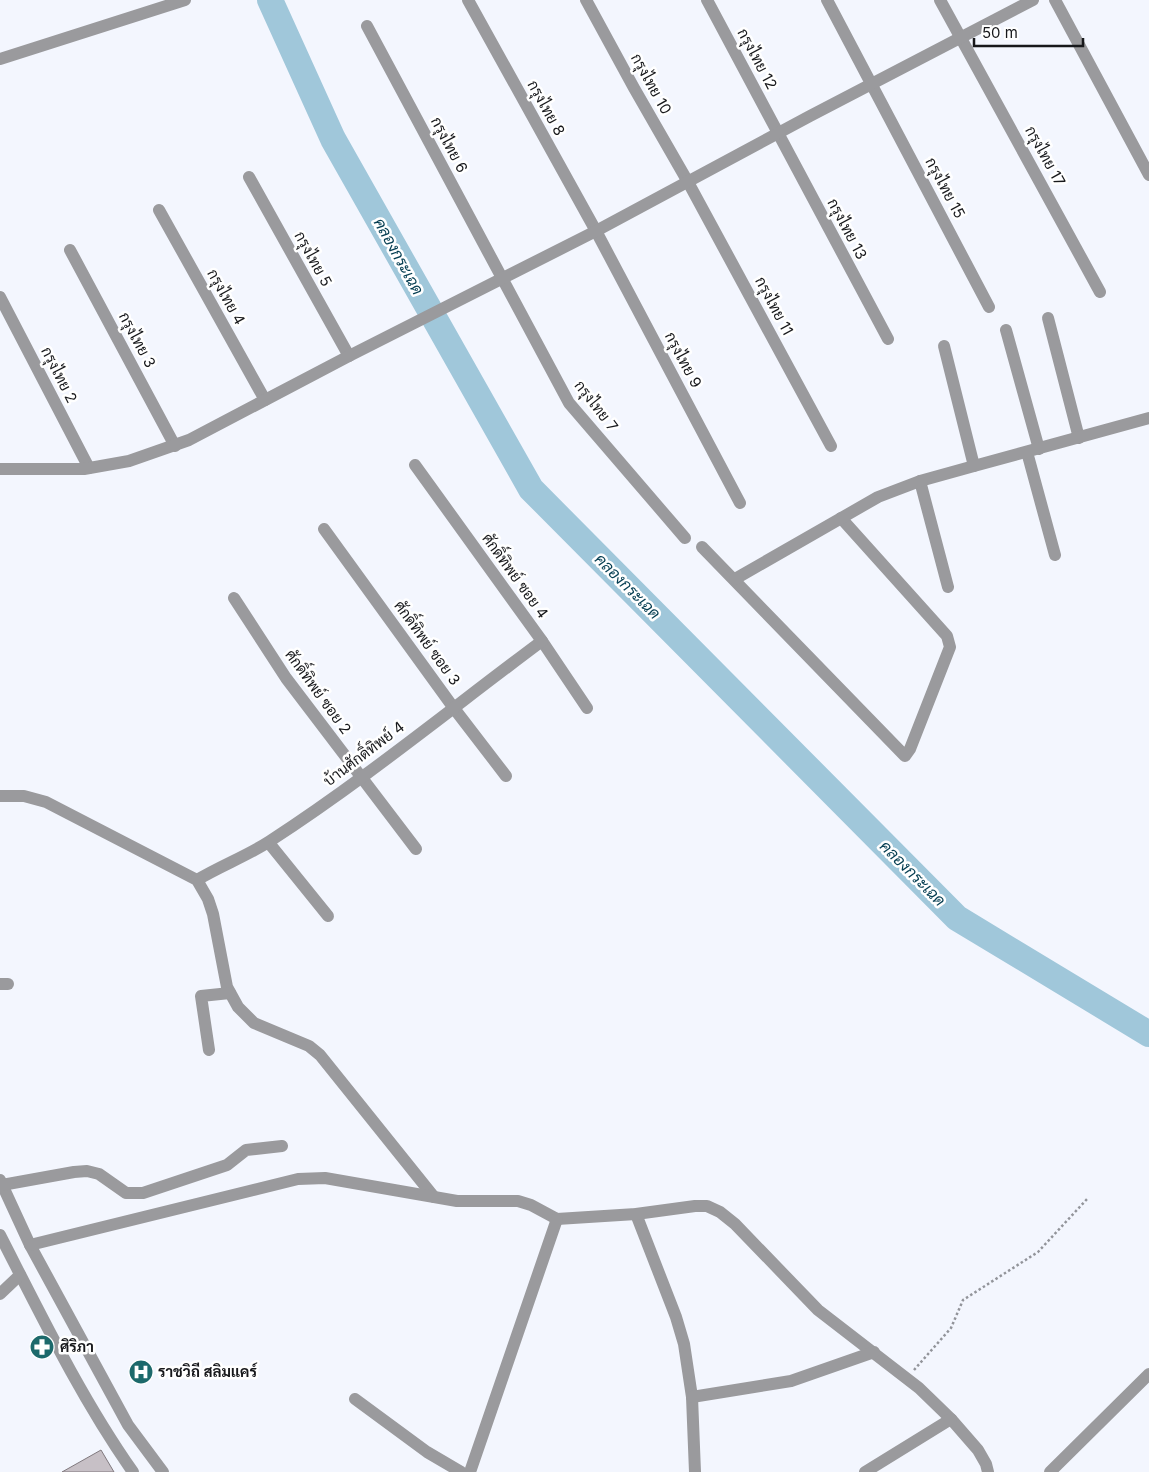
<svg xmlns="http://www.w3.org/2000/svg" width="1149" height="1472" viewBox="0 0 1149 1472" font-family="Inter,Sarabun,sans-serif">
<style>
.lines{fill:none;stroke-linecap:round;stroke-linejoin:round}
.river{stroke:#a0c7da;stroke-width:26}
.building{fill:#c7c0c6;stroke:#80797e}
.path{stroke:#92949a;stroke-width:2.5;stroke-dasharray:2.5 2.5;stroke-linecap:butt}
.minor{stroke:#9a9a9d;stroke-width:12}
.labels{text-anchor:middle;stroke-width:5;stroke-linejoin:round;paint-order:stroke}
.street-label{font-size:15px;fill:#17181b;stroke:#fff}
.poi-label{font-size:15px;font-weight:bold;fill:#17181b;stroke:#fff;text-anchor:start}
.water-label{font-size:16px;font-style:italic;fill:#043d51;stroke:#fff}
</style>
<rect width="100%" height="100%" fill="#f3f6fe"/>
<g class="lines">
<!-- river -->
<path class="river" d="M270,0L333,139L531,489L957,918L1149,1034"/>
</g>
<!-- building -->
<path class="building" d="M101,1450L114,1472H62Z"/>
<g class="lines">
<!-- path -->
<path class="path" d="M914,1370L951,1328L963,1300L1038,1252L1088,1198"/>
<!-- minor -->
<g class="minor">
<path d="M468,0L596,231L740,503"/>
<path d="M586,0L634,88L688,182L831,446"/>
<path d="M707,0L888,339"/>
<path d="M827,0L989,307"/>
<path d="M940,0L1100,292"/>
<path d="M1055,0L1149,175"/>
<path d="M367,26L569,403L685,538"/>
<path d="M0,59L185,0"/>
<path d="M249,177L349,356"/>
<path d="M159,210L265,400"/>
<path d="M70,250L175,446"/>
<path d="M0,297L89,468"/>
<path d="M1048,318L1079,438"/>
<path d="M1006,330L1039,449"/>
<path d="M944,346L974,466"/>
<path d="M1027,452L1055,555"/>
<path d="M415,465L542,641L587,708"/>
<path d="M0,469H84L129,461L189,440L349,356L596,231L810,116L1033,0"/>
<path d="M920,481L948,587"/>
<path d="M324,529L453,707L506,776"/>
<path d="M702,547L905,756L910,749L950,647L947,636L841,518"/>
<path d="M735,579L878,497L920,481L974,466L1149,418"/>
<path d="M234,598L286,678L416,849"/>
<path d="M0,796H24L46,802L197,880L208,899L213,914L227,987L238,1007L254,1023L309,1046L320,1055L434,1197"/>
<path d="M269,843L328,916"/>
<path d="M197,880C220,866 247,856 270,841C364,780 452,708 542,641"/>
<path d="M0,984H8"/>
<path d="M209,1050L201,996L230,993"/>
<path d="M0,1180L30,1245L128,1425L163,1472"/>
<path d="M2,1185L74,1172L87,1171L99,1174L126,1193H143L227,1165L246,1150L282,1146"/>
<path d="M636,1214L676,1317L684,1344L692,1397L695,1472"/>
<path d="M0,1235C41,1315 81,1398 133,1472"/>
<path d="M30,1245L298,1179L325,1178L457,1201H518L531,1205L557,1219L636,1214L695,1206H707L720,1212L735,1224L818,1310L919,1388L951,1419L978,1450L986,1464L988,1472"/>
<path d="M0,1294L20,1275"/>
<path d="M692,1397L791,1381L874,1352"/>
<path d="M355,1399L427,1452L461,1472"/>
<path d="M470,1472L557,1219"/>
<path d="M865,1472L951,1419"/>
<path d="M1050,1472L1149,1374"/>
</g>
</g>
<!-- icons -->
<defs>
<symbol id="pharmacy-disc" viewBox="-11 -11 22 22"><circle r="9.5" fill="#1c696b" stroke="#fff"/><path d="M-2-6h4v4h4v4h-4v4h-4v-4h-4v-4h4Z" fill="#fff"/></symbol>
<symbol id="hospital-disc" viewBox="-11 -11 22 22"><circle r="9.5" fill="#1c696b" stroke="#fff"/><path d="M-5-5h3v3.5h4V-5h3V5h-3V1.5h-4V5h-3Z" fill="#fff"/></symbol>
</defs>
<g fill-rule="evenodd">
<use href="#pharmacy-disc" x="28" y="1333" width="28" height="28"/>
<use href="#hospital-disc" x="127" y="1358" width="28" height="28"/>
</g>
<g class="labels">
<!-- street labels -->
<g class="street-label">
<text transform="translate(757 59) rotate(62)" y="5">กรุงไทย 12</text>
<text transform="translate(651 84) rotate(61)" y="5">กรุงไทย 10</text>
<text transform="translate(546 108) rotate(61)" y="5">กรุงไทย 8</text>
<text transform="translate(449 145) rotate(62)" y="5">กรุงไทย 6</text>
<text transform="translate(1045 156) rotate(61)" y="5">กรุงไทย 17</text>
<text transform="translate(945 188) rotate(62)" y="5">กรุงไทย 15</text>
<text transform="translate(847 229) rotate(62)" y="5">กรุงไทย 13</text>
<text transform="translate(313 259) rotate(61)" y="5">กรุงไทย 5</text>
<text transform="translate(226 297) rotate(61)" y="5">กรุงไทย 4</text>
<text transform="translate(774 306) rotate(62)" y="5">กรุงไทย 11</text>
<text transform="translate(137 340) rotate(62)" y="5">กรุงไทย 3</text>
<text transform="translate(683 360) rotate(62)" y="5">กรุงไทย 9</text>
<text transform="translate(59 375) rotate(63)" y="5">กรุงไทย 2</text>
<text transform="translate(596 406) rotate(52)" y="5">กรุงไทย 7</text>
<text transform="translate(515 576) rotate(54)" y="5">ศักดิ์ทิพย์ ซอย 4</text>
<text transform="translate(427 643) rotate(54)" y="5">ศักดิ์ทิพย์ ซอย 3</text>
<text transform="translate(318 692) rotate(54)" y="5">ศักดิ์ทิพย์ ซอย 2</text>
<text transform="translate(364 754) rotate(-37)" y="5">บ้านศักดิ์ทิพย์ 4</text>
</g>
<!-- poi labels -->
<g class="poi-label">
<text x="60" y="1352">ศิริภา</text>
<text x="158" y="1377">ราชวิถี สลิมแคร์</text>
</g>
<!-- water labels -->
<g class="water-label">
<text transform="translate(399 256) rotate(61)" y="6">คลองกระเฉด</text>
<text transform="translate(628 586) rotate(45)" y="6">คลองกระเฉด</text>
<text transform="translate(913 873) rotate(45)" y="6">คลองกระเฉด</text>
</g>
</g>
<!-- scale -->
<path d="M974 38v8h109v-8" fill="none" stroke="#17181b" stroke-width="2.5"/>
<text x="982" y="38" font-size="15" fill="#17181b" stroke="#ffffff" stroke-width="4" paint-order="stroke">50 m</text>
</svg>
